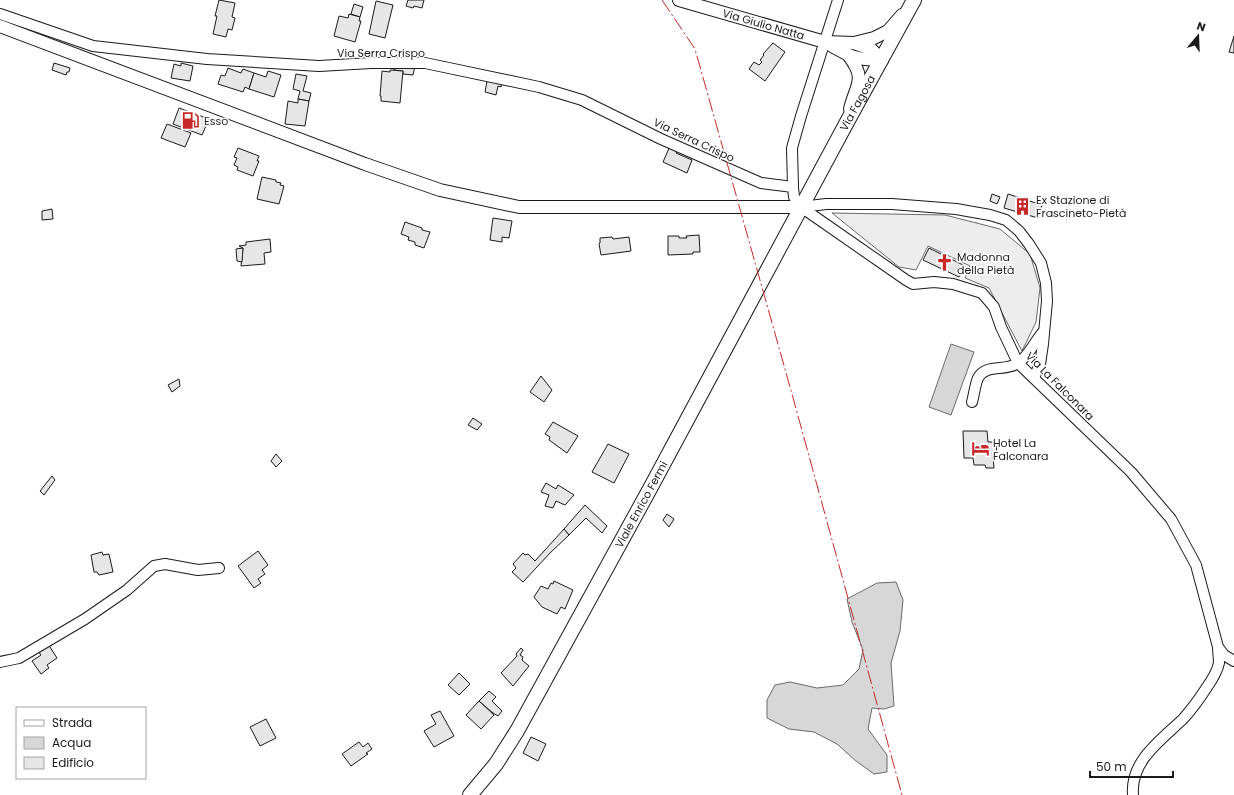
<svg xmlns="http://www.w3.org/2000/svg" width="1234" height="795" viewBox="0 0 1234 795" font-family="Poppins,sans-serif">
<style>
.built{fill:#ededed;stroke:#6a6a6a}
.water{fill:#d7d7d7;stroke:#6a6a6a}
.building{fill:#e6e6e6;stroke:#1a1a1a}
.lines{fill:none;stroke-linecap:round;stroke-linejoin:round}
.minor-casing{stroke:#1a1a1a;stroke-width:12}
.tertiary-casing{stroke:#1a1a1a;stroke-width:14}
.secondary-casing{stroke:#1a1a1a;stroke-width:16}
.minor{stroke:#fff;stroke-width:10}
.tertiary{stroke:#fff;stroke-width:12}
.secondary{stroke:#fff;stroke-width:14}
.power{stroke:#c62828;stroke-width:1;stroke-dasharray:14 3 2 3;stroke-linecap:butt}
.labels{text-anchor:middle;stroke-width:3;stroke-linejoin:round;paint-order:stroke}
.street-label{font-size:11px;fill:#1a1a1a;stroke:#fff}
.poi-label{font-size:11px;fill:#1a1a1a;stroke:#fff;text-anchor:start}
</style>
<rect width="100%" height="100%" fill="#fff"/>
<!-- built -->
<path class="built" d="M832,213L945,215L1000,229L1030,254L1040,288L1036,322L1022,351L989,288L965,278L970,266L928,246L916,270L899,267Z"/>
<!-- water -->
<g class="water">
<path d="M951,344L974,352L951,415L929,407Z"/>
<path d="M896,582L903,600L900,631L891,663L894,706L884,709L872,708L868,729L887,755V772L874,774L856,761L837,744L814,732L789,729L767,718V700L775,685L790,682L817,688L843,685L859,669L863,650L852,622L847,599L877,583Z"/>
</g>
<!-- building -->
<g class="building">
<path d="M219,0L235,3L232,17L235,18L232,30L228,29L226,37L213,34L217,16H215Z"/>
<path d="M408,0H424L422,8L414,6L413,8L406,6Z"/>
<path d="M376,1L393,5L385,38L369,34Z"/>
<path d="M354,4L363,7L360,17L351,14Z"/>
<path d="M349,14L360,17L359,21H361L355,42L334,36L339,16L348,18Z"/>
<path d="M1234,36V53L1229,52Z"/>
<path d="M773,43L785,52L765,81L749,69L754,62L759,65L762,62L760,60L764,55L763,54Z"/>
<path d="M54,63L70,68L69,72H67L66,75L52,70Z"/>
<path d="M181,63L193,66L190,81L171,78L174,64L181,66Z"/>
<path d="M394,64L415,66L413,75L403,74V71L394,70Z"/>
<path d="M228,68L241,73L243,69L254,73L249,89L245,87L243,92L218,84L221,75L225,76Z"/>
<path d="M390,70L403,71L400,103L381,101V96H380L382,71L390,72Z"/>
<path d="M268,71L281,75L274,97L249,89L254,73L266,77Z"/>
<path d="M296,74L307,76L303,91L311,93L309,101L298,99L300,91L293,89Z"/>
<path d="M488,76L503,79L501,87L498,86L496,95L485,92Z"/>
<path d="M298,99L309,101L305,126L285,124L288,101L298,103Z"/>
<path d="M179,108L209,119L202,135L173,124Z"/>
<path d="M167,124L191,133L185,147L161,138Z"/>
<path d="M670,146L678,149L676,153L692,160L687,173L663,162Z"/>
<path d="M238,148L259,156L257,161H259L253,176L237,170L238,167L234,165L237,158L234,157Z"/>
<path d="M262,177L276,180V182L281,183L280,185L284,186L279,204L257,199Z"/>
<path d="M992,194L1000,197L997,204L990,201Z"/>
<path d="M1008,194L1042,205L1038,218L1004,208Z"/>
<path d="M52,209L53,219L42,220V211Z"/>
<path d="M493,218L512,221L509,238L502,237V242L490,240Z"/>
<path d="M405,222L422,228V230L430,232L424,248L415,245V242L408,240L409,237L401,234Z"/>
<path d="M699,235L700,252H693V254L668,255V236H679V238H687L686,236Z"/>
<path d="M612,237L613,239L629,237L631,251L601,255L599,244L600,243V238Z"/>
<path d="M270,239L271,252L264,253L265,264L241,266L243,248L239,246L246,245V242Z"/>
<path d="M243,248L242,262L237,261L236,249Z"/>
<path d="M929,248L965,266L959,277L923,260Z"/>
<path d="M541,376L552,390L544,402L530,392Z"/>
<path d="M179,379L180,386L172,392L168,385Z"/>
<path d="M473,418L482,424L477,430L468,425Z"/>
<path d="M553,422L578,436L567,453L549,440L550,437L545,434Z"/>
<path d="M963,431H987L988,442H996L997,456H993L994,468H986L985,465H974L973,458H964Z"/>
<path d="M608,444L629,454L614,483L592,472Z"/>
<path d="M276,454L282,461L276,467L271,461Z"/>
<path d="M52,476L55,480L44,495L40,491Z"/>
<path d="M546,483L556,489L558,485L574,495L565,505L556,501L553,508L545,506L549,495L541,492Z"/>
<path d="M585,505L607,526L602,533L586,518L569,535L564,529Z"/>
<path d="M667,514L674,519L669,527L663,520Z"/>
<path d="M564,529L569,535L550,553L523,582L512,572L516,568L513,564L523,553L525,555L528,554L535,561Z"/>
<path d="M258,551L268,565L262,570L265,574L258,579L261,583L254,588L238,566Z"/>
<path d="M102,552L103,555L109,554L113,572L99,575L97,572H94L91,555Z"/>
<path d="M554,581L573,590L565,609L561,607L557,614L542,607L534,597L541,586L548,589L551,583L553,584Z"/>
<path d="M48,644L57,658L47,665L49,668L41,674L32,661L41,655L38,651Z"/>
<path d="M521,648L523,650L520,655L523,657L522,660L529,666L513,686L501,673L517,656L516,654Z"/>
<path d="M459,673L470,684L459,695L448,685Z"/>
<path d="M489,691L496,697L492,701L502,711L498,716L493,713L479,701Z"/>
<path d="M479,701L494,715L481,729L466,715Z"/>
<path d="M440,711L454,736L434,747L424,731L436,724L431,715Z"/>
<path d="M266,719L276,738L260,746L250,727Z"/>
<path d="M531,737L546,744L538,761L523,753Z"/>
<path d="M359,742L363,747L368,743L372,749L366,753L368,754L351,766L342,754Z"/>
</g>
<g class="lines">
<defs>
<g id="minor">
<path d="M838,0L801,116L792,148L793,187L794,197L801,207L906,280L913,284L934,282L953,284L982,293L994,307L1001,327L1018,363L1131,472L1171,519L1196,565L1218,647L1224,655L1234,661"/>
<path d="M0,14L93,46L207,59L319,66L371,63H425L539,87L582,100L661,139L761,183L793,187"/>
<path d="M801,207L826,204H892L956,209L990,215L1006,220L1019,231L1029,244L1041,263L1046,283L1047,301L1043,344L1040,364L1034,378"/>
<path d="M972,402C974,395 975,385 978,378C986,363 1006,372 1018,363C1029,356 1034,342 1043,332"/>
<path d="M0,662L19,658L85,619L127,590L154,566L165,564L198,570L219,568"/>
<path d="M1133,795C1130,761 1161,740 1183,719C1192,709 1200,698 1207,687C1212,680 1217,672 1219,663C1219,658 1218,652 1218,647"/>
</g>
<g id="tertiary">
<path id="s1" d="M679,0L825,42L854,43L874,38L888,31L902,15"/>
<path d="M0,26L365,164L440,190L519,207H801"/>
<path d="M827,43C849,56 855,60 882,60"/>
<path d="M854,43L871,49L882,60"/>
<path d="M849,56C867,80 856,84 850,109"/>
</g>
<g id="secondary">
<path id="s2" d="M470,795L496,764L517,731L652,485L847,122L914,0"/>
</g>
</defs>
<!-- minor casing -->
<use href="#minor" class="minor-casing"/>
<!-- tertiary casing -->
<use href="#tertiary" class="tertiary-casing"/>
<!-- secondary casing -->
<use href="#secondary" class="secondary-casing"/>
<!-- minor -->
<use href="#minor" class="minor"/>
<!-- tertiary -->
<use href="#tertiary" class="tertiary"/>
<!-- secondary -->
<use href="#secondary" class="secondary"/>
<!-- power -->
<path class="power" d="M662,0L695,49L792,394L902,795"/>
</g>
<!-- icons -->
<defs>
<symbol id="fuel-bare" viewBox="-9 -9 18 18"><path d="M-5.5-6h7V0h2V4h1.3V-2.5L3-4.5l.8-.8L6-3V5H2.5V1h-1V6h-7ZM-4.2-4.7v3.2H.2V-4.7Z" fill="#c62828" stroke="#fff" stroke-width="2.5" paint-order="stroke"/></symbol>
<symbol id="building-bare" viewBox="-9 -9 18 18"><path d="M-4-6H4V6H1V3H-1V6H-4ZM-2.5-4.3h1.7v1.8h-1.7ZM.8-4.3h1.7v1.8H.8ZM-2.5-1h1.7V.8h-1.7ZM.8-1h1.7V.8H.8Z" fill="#c62828" stroke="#fff" stroke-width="2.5" paint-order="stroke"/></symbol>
<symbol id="church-bare" viewBox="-9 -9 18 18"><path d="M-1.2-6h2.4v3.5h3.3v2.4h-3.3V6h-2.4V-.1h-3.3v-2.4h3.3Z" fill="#c62828" stroke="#fff" stroke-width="2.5" paint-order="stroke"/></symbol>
<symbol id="hotel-bare" viewBox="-9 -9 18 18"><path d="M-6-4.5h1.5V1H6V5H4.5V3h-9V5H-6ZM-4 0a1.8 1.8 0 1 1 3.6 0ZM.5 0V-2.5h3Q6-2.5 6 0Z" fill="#c62828" stroke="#fff" stroke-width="2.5" paint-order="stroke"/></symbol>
</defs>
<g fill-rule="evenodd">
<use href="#fuel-bare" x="178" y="108" width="25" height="25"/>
<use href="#building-bare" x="1010" y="194" width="25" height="25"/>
<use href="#church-bare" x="932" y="250" width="25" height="25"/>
<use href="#hotel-bare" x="968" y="436" width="25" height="25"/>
</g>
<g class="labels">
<!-- street labels -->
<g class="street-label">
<text dy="4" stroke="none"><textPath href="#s1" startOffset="88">Via Giulio Natta</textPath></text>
<text x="381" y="57">Via Serra Crispo</text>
<text dy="4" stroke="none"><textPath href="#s2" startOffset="794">Via Fagosa</textPath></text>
<text transform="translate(694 140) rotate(25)" y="4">Via Serra Crispo</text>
<text transform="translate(1060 386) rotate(45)" y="4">Via La Falconara</text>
<text dy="4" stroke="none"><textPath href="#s2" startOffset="338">Viale Enrico Fermi</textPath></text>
</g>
<!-- poi labels -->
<g class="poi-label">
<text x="204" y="125">Esso</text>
<text x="1036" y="204">Ex Stazione di<tspan x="1036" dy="13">Frascineto-Pietà</tspan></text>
<text x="957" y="261">Madonna<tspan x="957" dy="13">della Pietà</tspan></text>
<text x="993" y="447">Hotel La<tspan x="993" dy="13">Falconara</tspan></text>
</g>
</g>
<!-- legend -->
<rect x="16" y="707" width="130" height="72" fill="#ffffff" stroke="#a3a3a3"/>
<rect x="24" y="720" width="20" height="6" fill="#ffffff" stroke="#a3a3a3"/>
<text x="52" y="727" font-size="12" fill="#1a1a1a">Strada</text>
<rect x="24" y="737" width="20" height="12" fill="#d7d7d7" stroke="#a3a3a3"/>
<text x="52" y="747" font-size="12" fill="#1a1a1a">Acqua</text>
<rect x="24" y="757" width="20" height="12" fill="#e6e6e6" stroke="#a3a3a3"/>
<text x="52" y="767" font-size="12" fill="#1a1a1a">Edificio</text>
<!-- north arrow -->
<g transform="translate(1198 36) rotate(19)" stroke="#ffffff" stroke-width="3" paint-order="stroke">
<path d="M0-3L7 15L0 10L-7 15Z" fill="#1a1a1a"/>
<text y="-6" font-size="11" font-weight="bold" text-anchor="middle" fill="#1a1a1a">N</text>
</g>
<!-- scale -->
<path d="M1090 771v6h83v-6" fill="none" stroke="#1a1a1a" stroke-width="2"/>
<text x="1096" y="771" font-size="12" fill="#1a1a1a" stroke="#ffffff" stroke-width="3" paint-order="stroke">50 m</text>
</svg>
